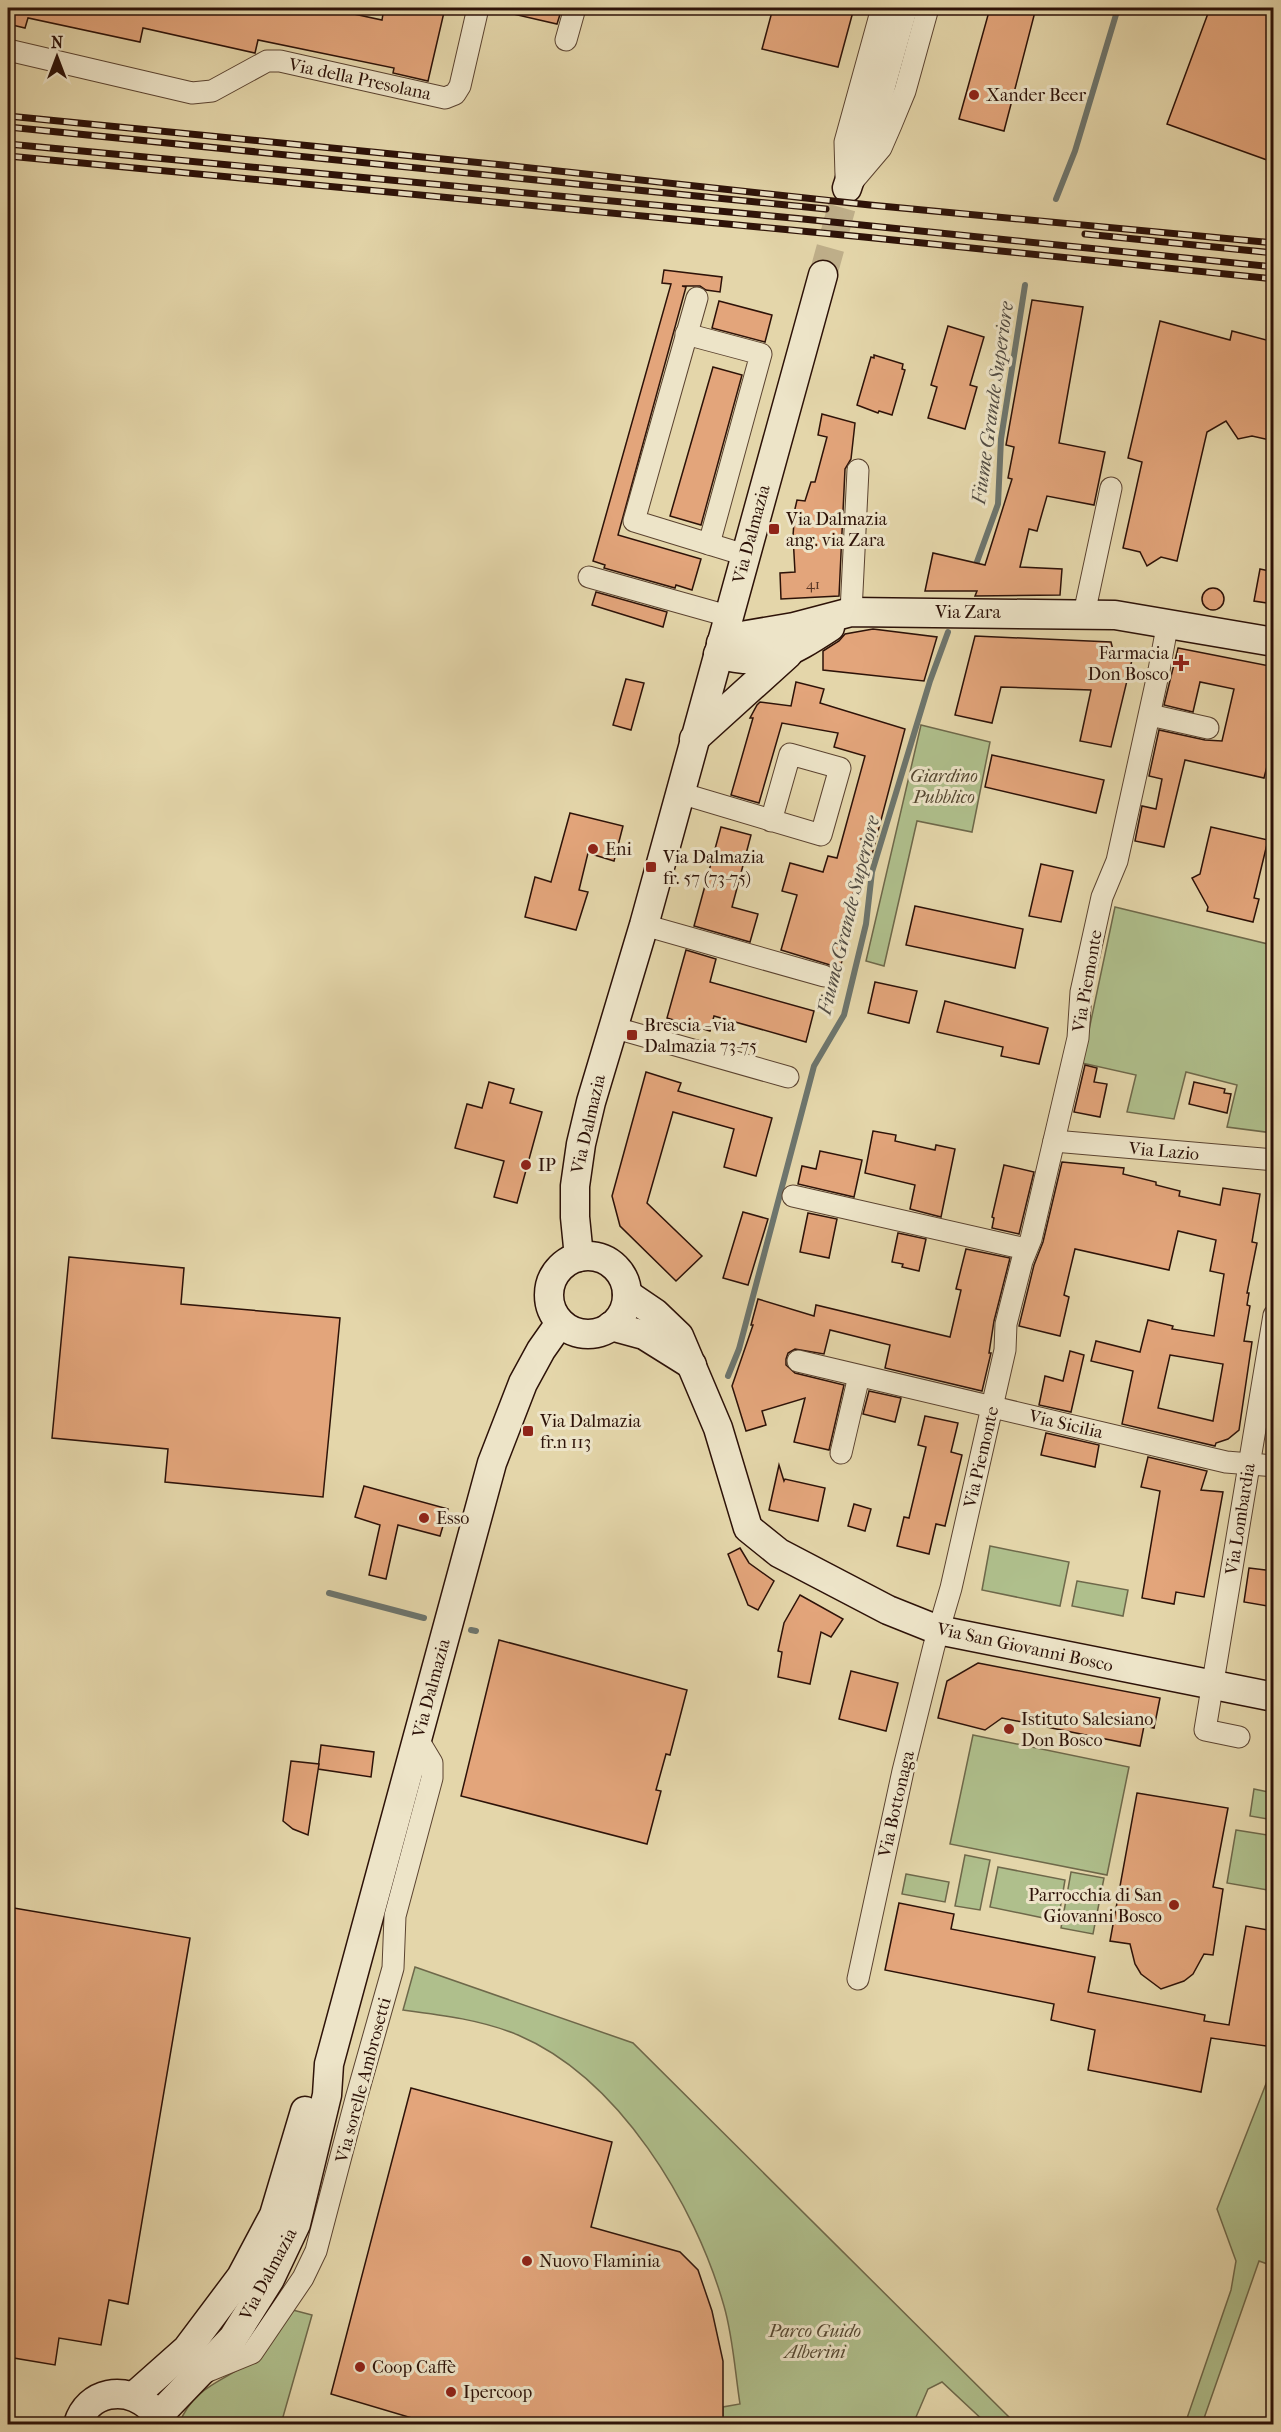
<svg xmlns="http://www.w3.org/2000/svg" width="1281" height="2432" viewBox="0 0 1281 2432" font-family="'IM FELL French Canon',serif">
<style>
.green{fill:#afbf8c;stroke:#6e684a;stroke-width:1.5}
.lines{fill:none;stroke-linecap:round;stroke-linejoin:round}
.stream{stroke:#6d756d;stroke-width:6}
.building{fill:#e3a57b;stroke:#2d1208;stroke-width:1.5;fill-rule:evenodd}
.secondary-tunnel{stroke:#bfaf8a;stroke-width:28;stroke-dasharray:28 14;stroke-linecap:butt}
.street-casing{stroke:#5b4330;stroke-width:23}
.secondary-casing{stroke:#2d1208;stroke-width:31}
.street{stroke:#ede4c8;stroke-width:21}
.secondary{stroke:#ede4c8;stroke-width:28}
.rail-casing{stroke:#2d1208;stroke-width:7}
.rail{stroke:#ede4c8;stroke-width:4.5;stroke-dasharray:14;stroke-linecap:butt}
.poi-dot{fill:#8f2418;stroke:#ede4c8;stroke-width:2}
.labels{text-anchor:middle;stroke-width:6;stroke-linejoin:round;paint-order:stroke}
.number-label{font-size:15px;fill:#5a3725}
.street-label{font-size:18px;fill:#2d1208;stroke:#ede4c8}
.poi-label{font-size:18px;fill:#2d1208;stroke:#ede4c8;text-anchor:start}
.park-label{font-size:18px;font-style:italic;fill:#544630;stroke:#ede4c8}
.water-label{font-size:20px;font-style:italic;fill:#524c43;stroke:#ede4c8}
</style>
<rect width="100%" height="100%" fill="#e4d6aa"/>
<filter id="stains"><feTurbulence type="fractalNoise" baseFrequency=".00333" numOctaves="4"/><feColorMatrix values="0 0 0 0 .2 0 0 0 0 .09 0 0 0 0 .02 0 0 0 .5 -.17"/></filter>
<radialGradient id="worn" r=".72"><stop offset=".6" stop-color="#630" stop-opacity="0"/><stop offset="1" stop-color="#630" stop-opacity=".3"/></radialGradient>
<!-- green -->
<g class="green">
<path d="M921,725L990,742L972,832L917,821L884,966L866,961Z"/>
<path d="M1115,907L1268,944L1273,922V1133L1227,1127L1237,1085L1186,1072L1174,1119L1127,1112L1136,1075L1082,1063Z"/>
<path d="M990,1546L1069,1562L1060,1606L982,1590Z"/>
<path d="M1077,1581L1128,1590L1123,1616L1072,1606Z"/>
<path d="M973,1735L1129,1767L1107,1875L950,1844Z"/>
<path d="M1254,1789L1273,1793V1820L1250,1816Z"/>
<path d="M1236,1830L1273,1836V1891L1227,1883Z"/>
<path d="M965,1855L990,1860L980,1910L955,1906Z"/>
<path d="M998,1867L1065,1880L1058,1921L990,1907Z"/>
<path d="M1071,1872L1104,1878L1093,1934L1061,1928Z"/>
<path d="M906,1874L949,1882L945,1902L902,1894Z"/>
<path d="M415,1967L633,2043L1016,2424H987L942,2382L928,2389L913,2424H723V2407L740,2404C735,2372 733,2337 724,2306C695,2204 619,2078 518,2035C482,2020 442,2015 403,2010Z"/>
<path d="M1273,2066V2266L1259,2261L1202,2424H1185L1231,2290L1236,2261L1217,2209Z"/>
<path d="M289,2309L312,2315L281,2424H179C195,2383 228,2381 258,2356C269,2347 281,2322 289,2309Z"/>
</g>
<g class="lines">
<!-- stream -->
<g class="stream">
<path d="M1056,199L1075,151L1118,8"/>
<path d="M974,570L998,504L1001,439L1025,285"/>
<path d="M728,1376L739,1349L814,1066L844,1015L866,924L872,872L930,681L948,632"/>
<path d="M329,1593L424,1618"/>
<path d="M471,1630L476,1631"/>
</g>
</g>
<!-- building -->
<g class="building">
<path d="M8,8H239L265,13L266,8H326L382,20L384,8H445L428,81L393,73L394,68L258,40L255,53L143,28L140,42L28,18L25,28L8,24Z"/>
<path d="M513,8H562L557,24L513,14Z"/>
<path d="M773,8H854L838,67L762,49Z"/>
<path d="M990,8H1036L1004,131L959,119Z"/>
<path d="M1210,8H1274V143L1267,160L1167,124Z"/>
<path d="M664,270L722,277L720,292L706,290L700,286H682L686,287L618,535L701,559L692,590L676,585L675,588L604,568L605,565L593,561L671,284L662,283Z"/>
<path d="M1032,300L1083,307L1059,443L1105,452L1094,505L1047,496L1037,531L1029,529L1020,567L1062,569L1060,595L975,596L977,591H925L933,553L985,565L1012,479L1008,478L1014,447L1006,445Z"/>
<path d="M719,301L772,315L765,342L712,328Z"/>
<path d="M1160,321L1230,340L1232,331L1274,342V441L1252,436L1238,439L1226,421L1207,432L1177,561L1161,557L1147,566L1140,552L1123,548L1142,462L1128,458Z"/>
<path d="M948,326L984,337L970,385L977,387L965,429L928,418L937,387L931,385Z"/>
<path d="M874,355L903,364L902,369L905,370L892,415L879,411L878,413L857,405L871,357L874,358Z"/>
<path d="M713,367L742,375L701,525L670,516Z"/>
<path d="M822,414L855,423L851,459L845,469L839,596L781,599L780,573L795,572L793,536L794,522H792L797,500L805,501L811,482H815L827,437L818,435Z"/>
<path d="M1260,569L1274,572V604L1254,601Z"/>
<circle cx="1213" cy="599" r="11"/>
<path d="M596,592L667,612L663,627L592,605Z"/>
<path d="M873,629L937,637L924,681L823,670V651L839,641L845,634Z"/>
<path d="M975,636L1111,642L1113,650L1119,660H1132L1111,747L1080,741L1091,690L1001,687L992,723L955,715Z"/>
<path d="M1178,648L1274,667V739L1264,778L1185,760L1164,847L1135,841L1142,806L1156,809L1162,779L1149,776L1159,730L1205,740L1222,741L1234,689L1200,682L1193,712L1164,705Z"/>
<path d="M626,679L644,683L631,730L613,725Z"/>
<path d="M796,682L824,689L820,703L905,729L871,858L863,856L843,934L849,935L840,968L781,950L797,895L782,891L790,863L823,872L828,856L837,858L865,756L834,747L838,733L782,723L759,803L731,795L753,718H750L757,705L760,702L791,706Z"/>
<path d="M992,755L1104,780L1096,813L985,787Z"/>
<path d="M570,813L623,826L614,861L588,853L579,890L588,892L576,930L525,917L535,877L551,882Z"/>
<path d="M721,827L751,835L732,907L758,914L750,942L694,926Z"/>
<path d="M1211,827L1268,840L1254,898L1259,899L1253,922L1207,911L1208,907L1192,878L1200,874Z"/>
<path d="M1041,864L1073,871L1061,922L1029,916Z"/>
<path d="M915,906L1023,929L1015,968L906,945Z"/>
<path d="M686,950L716,959L710,982L814,1011L806,1042L714,1016L710,1031L667,1018Z"/>
<path d="M875,982L917,991L909,1023L868,1013Z"/>
<path d="M945,1001L1048,1028L1039,1064L1001,1056L1003,1047L937,1032Z"/>
<path d="M1085,1065L1097,1068L1094,1082L1107,1084L1100,1117L1074,1112Z"/>
<path d="M646,1072L681,1083L678,1091L772,1118L756,1176L724,1167L734,1129L673,1112L647,1203L702,1256L676,1281L620,1226L612,1196Z"/>
<path d="M489,1082L514,1089L510,1103L542,1112L517,1203L494,1197L504,1161L455,1148L467,1104L482,1108Z"/>
<path d="M1194,1082L1225,1089L1224,1093L1231,1094L1227,1113L1189,1104Z"/>
<path d="M873,1131L896,1135L895,1141L935,1150L936,1145L955,1149L941,1217L910,1209L915,1185L865,1173Z"/>
<path d="M820,1151L862,1160L854,1197L798,1184L802,1166L816,1169Z"/>
<path d="M1062,1162L1124,1168L1123,1174L1156,1182V1185L1180,1191L1179,1196L1220,1205L1223,1188L1260,1194L1252,1242L1257,1243L1247,1293H1249L1247,1305L1250,1306L1244,1341L1252,1342L1239,1430L1228,1439L1216,1443L1215,1446L1122,1424L1133,1371L1091,1361L1096,1341L1140,1352L1148,1320L1173,1326L1172,1329L1214,1336L1224,1274L1210,1271L1216,1240L1178,1231L1169,1270L1075,1249L1064,1295L1069,1297L1060,1336L1019,1326L1034,1265L1043,1242ZM1170,1355L1223,1364L1213,1421L1158,1408Z"/>
<path d="M1004,1165L1034,1172L1019,1234L992,1228L994,1218L992,1217Z"/>
<path d="M743,1212L768,1219L748,1285L723,1278Z"/>
<path d="M808,1213L837,1219L829,1258L800,1252Z"/>
<path d="M898,1233L926,1239L919,1271L902,1267L903,1264L892,1262Z"/>
<path d="M966,1249L1010,1258L994,1321L989,1353H991L982,1391L885,1368L890,1345L830,1330L824,1354L795,1349L788,1353L786,1359V1365L795,1373L844,1385L829,1450L794,1442L805,1398L762,1411L766,1425L746,1431L732,1386L753,1325H751L758,1299L814,1316L816,1305L950,1337L961,1290L956,1289Z"/>
<path d="M69,1257L184,1268L181,1304L340,1318L323,1497L165,1482L168,1449L52,1438Z"/>
<path d="M1070,1351L1084,1355L1071,1412L1039,1405L1045,1376L1063,1381Z"/>
<path d="M869,1391L901,1398L895,1422L863,1414Z"/>
<path d="M925,1416L958,1423L951,1452L962,1455L945,1526L936,1524L929,1554L897,1546L904,1517L909,1518L926,1447L918,1445Z"/>
<path d="M1046,1433L1099,1445L1095,1467L1041,1455Z"/>
<path d="M1148,1457L1207,1471L1201,1490L1223,1492L1204,1597L1176,1592L1174,1604L1142,1598L1160,1491L1141,1487Z"/>
<path d="M779,1465L784,1481L785,1479L825,1488L818,1521L769,1510Z"/>
<path d="M364,1486L448,1509L440,1536L398,1525L386,1579L369,1575L380,1525L355,1517Z"/>
<path d="M854,1504L871,1509L865,1531L848,1526Z"/>
<path d="M740,1548L749,1563L774,1581L758,1610L748,1605L728,1554Z"/>
<path d="M1249,1568L1274,1571V1607L1244,1602Z"/>
<path d="M800,1595L843,1619L831,1637L821,1632L810,1684L778,1677L782,1652L778,1651L784,1623Z"/>
<path d="M499,1640L687,1690L670,1755L666,1754L656,1790L661,1791L647,1844L461,1796Z"/>
<path d="M978,1663L1160,1698L1154,1728L1144,1726L1140,1746L1002,1718L985,1730L938,1718L947,1681Z"/>
<path d="M851,1671L898,1683L886,1731L839,1719Z"/>
<path d="M321,1745L374,1752L371,1777L318,1769Z"/>
<path d="M291,1761L319,1764L308,1835L293,1829L283,1821Z"/>
<path d="M1137,1793L1228,1808L1213,1887L1223,1889L1213,1955L1204,1954L1193,1974L1184,1981L1161,1989L1141,1974L1135,1964L1130,1944L1110,1941Z"/>
<path d="M899,1903L954,1914L951,1929L1095,1957L1088,1992L1205,2015L1204,2021L1229,2025L1246,1926L1274,1931V2022L1270,2044H1267L1266,2046L1211,2038L1201,2092L1088,2070L1095,2030L1051,2020L1054,2004L885,1970Z"/>
<path d="M8,1907L190,1938L128,2304L109,2300L101,2345L59,2338L55,2365L8,2357Z"/>
<path d="M411,2088L612,2142L591,2227L680,2252L698,2270L712,2311L723,2361V2424H432L331,2394Z"/>
</g>
<g class="lines">
<!-- secondary-tunnel -->
<path class="secondary-tunnel" d="M823,275L847,188"/>
<defs>
<g id="street">
<path d="M566,40L575,8"/>
<path d="M8,50L192,93L212,91L267,61H280L445,98L455,94L460,86L478,8"/>
<path d="M846,176L845,142L882,8"/>
<path d="M853,181L881,148L891,125L905,91L928,8"/>
<path d="M697,298L634,521L745,555"/>
<path d="M686,334L761,354L709,544"/>
<path d="M589,577L728,616"/>
<path d="M851,612L858,470"/>
<path d="M1084,614L1111,488"/>
<path d="M1150,715L1208,728"/>
<path d="M680,793L821,835L840,768L790,754L771,821"/>
<path d="M644,925L824,976"/>
<path d="M612,1027L788,1077"/>
<path d="M1054,1141L1274,1160"/>
<path d="M793,1196L1026,1249"/>
<path d="M798,1361L1226,1462L1274,1466"/>
<path d="M841,1453L859,1376"/>
<path d="M1239,1737L1205,1730L1274,1315"/>
<path d="M858,1979L903,1771L934,1646L951,1588L992,1407L1005,1350L1006,1324L1022,1261L1031,1239L1078,1038L1081,992L1102,897L1117,861L1159,670L1168,622"/>
<path d="M203,2373L252,2353L303,2278L316,2251L356,2099L393,1968L395,1916L432,1778V1763L417,1738"/>
</g>
<g id="secondary">
<path d="M847,188L881,86L903,8"/>
<path d="M721,643L735,637L794,627L851,612L1115,615L1274,642"/>
<path d="M718,654C766,668 790,653 830,627"/>
<path d="M694,739L788,654"/>
<circle cx="588" cy="1295" r="39"/>
<path d="M579,1257L575,1217V1186L581,1144L591,1102L644,925L823,275"/>
<path d="M627,1294L655,1313L679,1336L718,1428L748,1528L779,1553L888,1610L938,1630L1274,1697"/>
<path d="M611,1326L644,1335L692,1365"/>
<path d="M134,2396L187,2349L241,2277L274,2215L305,2111"/>
<path d="M156,2418L233,2338L270,2279L296,2224L327,2095L329,2064L492,1463L523,1383L541,1350L560,1323"/>
<path d="M78,2424C88,2391 125,2385 150,2407"/>
</g>
</defs>
<!-- street casing -->
<use href="#street" class="street-casing"/>
<!-- secondary casing -->
<use href="#secondary" class="secondary-casing"/>
<!-- street -->
<use href="#street" class="street"/>
<!-- secondary -->
<use href="#secondary" class="secondary"/>
<defs>
<g id="rail">
<path d="M8,116L503,165L870,205L1274,243"/>
<path d="M8,127L826,209"/>
<path d="M8,144L803,219L1274,267"/>
<path d="M8,156L864,237L1274,279"/>
<path d="M1085,234L1274,253"/>
</g>
</defs>
<!-- rail casing -->
<use href="#rail" class="rail-casing"/>
<!-- rail -->
<use href="#rail" class="rail"/>
</g>
<!-- markers -->
<g class="poi-dot">
<circle cx="974" cy="95" r="6"/>
<rect x="768" y="523" width="12" height="12" rx="3"/>
<path d="M1178 654h6v6h6v6h-6v6h-6v-6h-6v-6h6z"/>
<circle cx="593" cy="849" r="6"/>
<rect x="645" y="861" width="12" height="12" rx="3"/>
<rect x="626" y="1029" width="12" height="12" rx="3"/>
<circle cx="526" cy="1165" r="6"/>
<rect x="522" y="1425" width="12" height="12" rx="3"/>
<circle cx="424" cy="1518" r="6"/>
<circle cx="1009" cy="1729" r="6"/>
<circle cx="1174" cy="1905" r="6"/>
<circle cx="527" cy="2261" r="6"/>
<circle cx="360" cy="2367" r="6"/>
<circle cx="451" cy="2392" r="6"/>
</g>
<g class="labels">
<!-- number labels -->
<g class="number-label">
<text x="813" y="589">41</text>
</g>
<!-- street labels -->
<g class="street-label">
<text transform="translate(360 79) rotate(12)" y="6">Via della Presolana</text>
<text transform="translate(751 534) rotate(-75)" y="6">Via Dalmazia</text>
<text x="968" y="618">Via Zara</text>
<text transform="translate(1087 981) rotate(-80)" y="6">Via Piemonte</text>
<text transform="translate(588 1124) rotate(-77)" y="6">Via Dalmazia</text>
<text transform="translate(1164 1151) rotate(5)" y="6">Via Lazio</text>
<text transform="translate(1066 1424) rotate(13)" y="6">Via Sicilia</text>
<text transform="translate(981 1457) rotate(-77)" y="6">Via Piemonte</text>
<text transform="translate(1240 1519) rotate(-81)" y="6">Via Lombardia</text>
<text transform="translate(1025 1647) rotate(12)" y="6">Via San Giovanni Bosco</text>
<text transform="translate(431 1688) rotate(-75)" y="6">Via Dalmazia</text>
<text transform="translate(896 1804) rotate(-77)" y="6">Via Bottonaga</text>
<text transform="translate(363 2080) rotate(-75)" y="6">Via sorelle Ambrosetti</text>
<text transform="translate(268 2274) rotate(-62)" y="6">Via Dalmazia</text>
</g>
<!-- poi labels -->
<g class="poi-label">
<text x="986" y="101">Xander Beer</text>
<text x="786" y="525">Via Dalmazia<tspan x="786" dy="21">ang. via Zara</tspan></text>
<text x="1169" y="659" text-anchor="end">Farmacia<tspan x="1169" dy="21">Don Bosco</tspan></text>
<text x="605" y="855">Eni</text>
<text x="663" y="863">Via Dalmazia<tspan x="663" dy="21">fr. 57 (73-75)</tspan></text>
<text x="644" y="1031">Brescia - via<tspan x="644" dy="21">Dalmazia 73-75</tspan></text>
<text x="538" y="1171">IP</text>
<text x="540" y="1427">Via Dalmazia<tspan x="540" dy="21">fr.n 113</tspan></text>
<text x="436" y="1524">Esso</text>
<text x="1021" y="1725">Istituto Salesiano<tspan x="1021" dy="21">Don Bosco</tspan></text>
<text x="1162" y="1901" text-anchor="end">Parrocchia di San<tspan x="1162" dy="21">Giovanni Bosco</tspan></text>
<text x="539" y="2267">Nuovo Flaminia</text>
<text x="372" y="2373">Coop Caffè</text>
<text x="463" y="2398">Ipercoop</text>
</g>
<!-- park labels -->
<g class="park-label">
<text x="944" y="782">Giardino<tspan x="944" dy="21">Pubblico</tspan></text>
<text x="815" y="2337">Parco Guido<tspan x="815" dy="21">Alberini</tspan></text>
</g>
<!-- water labels -->
<g class="water-label">
<text transform="translate(992 403) rotate(-82)" y="7">Fiume Grande Superiore</text>
<text transform="translate(848 915) rotate(-76)" y="7">Fiume Grande Superiore</text>
</g>
</g>
<!-- margin -->
<rect width="1281" height="2432" fill="none" stroke="#e4d6aa" stroke-width="30"/>
<rect x="9" y="9" width="1263" height="2414" fill="none" stroke="#2d1208" stroke-width="3"/>
<rect x="15" y="15" width="1251" height="2402" fill="none" stroke="#2d1208" stroke-width="1.5"/>
<!-- north arrow -->
<g transform="translate(57 57)" stroke="#ede4c8" stroke-width="4.5" paint-order="stroke">
<path d="M0-4.5L10 22L0 15L-10 22Z" fill="#2d1208"/>
<text y="-9" font-size="16" font-weight="bold" text-anchor="middle" fill="#2d1208">N</text>
</g>
<rect width="100%" height="100%" filter="url(#stains)"/>
<rect width="100%" height="100%" fill="url(#worn)"/>
</svg>
